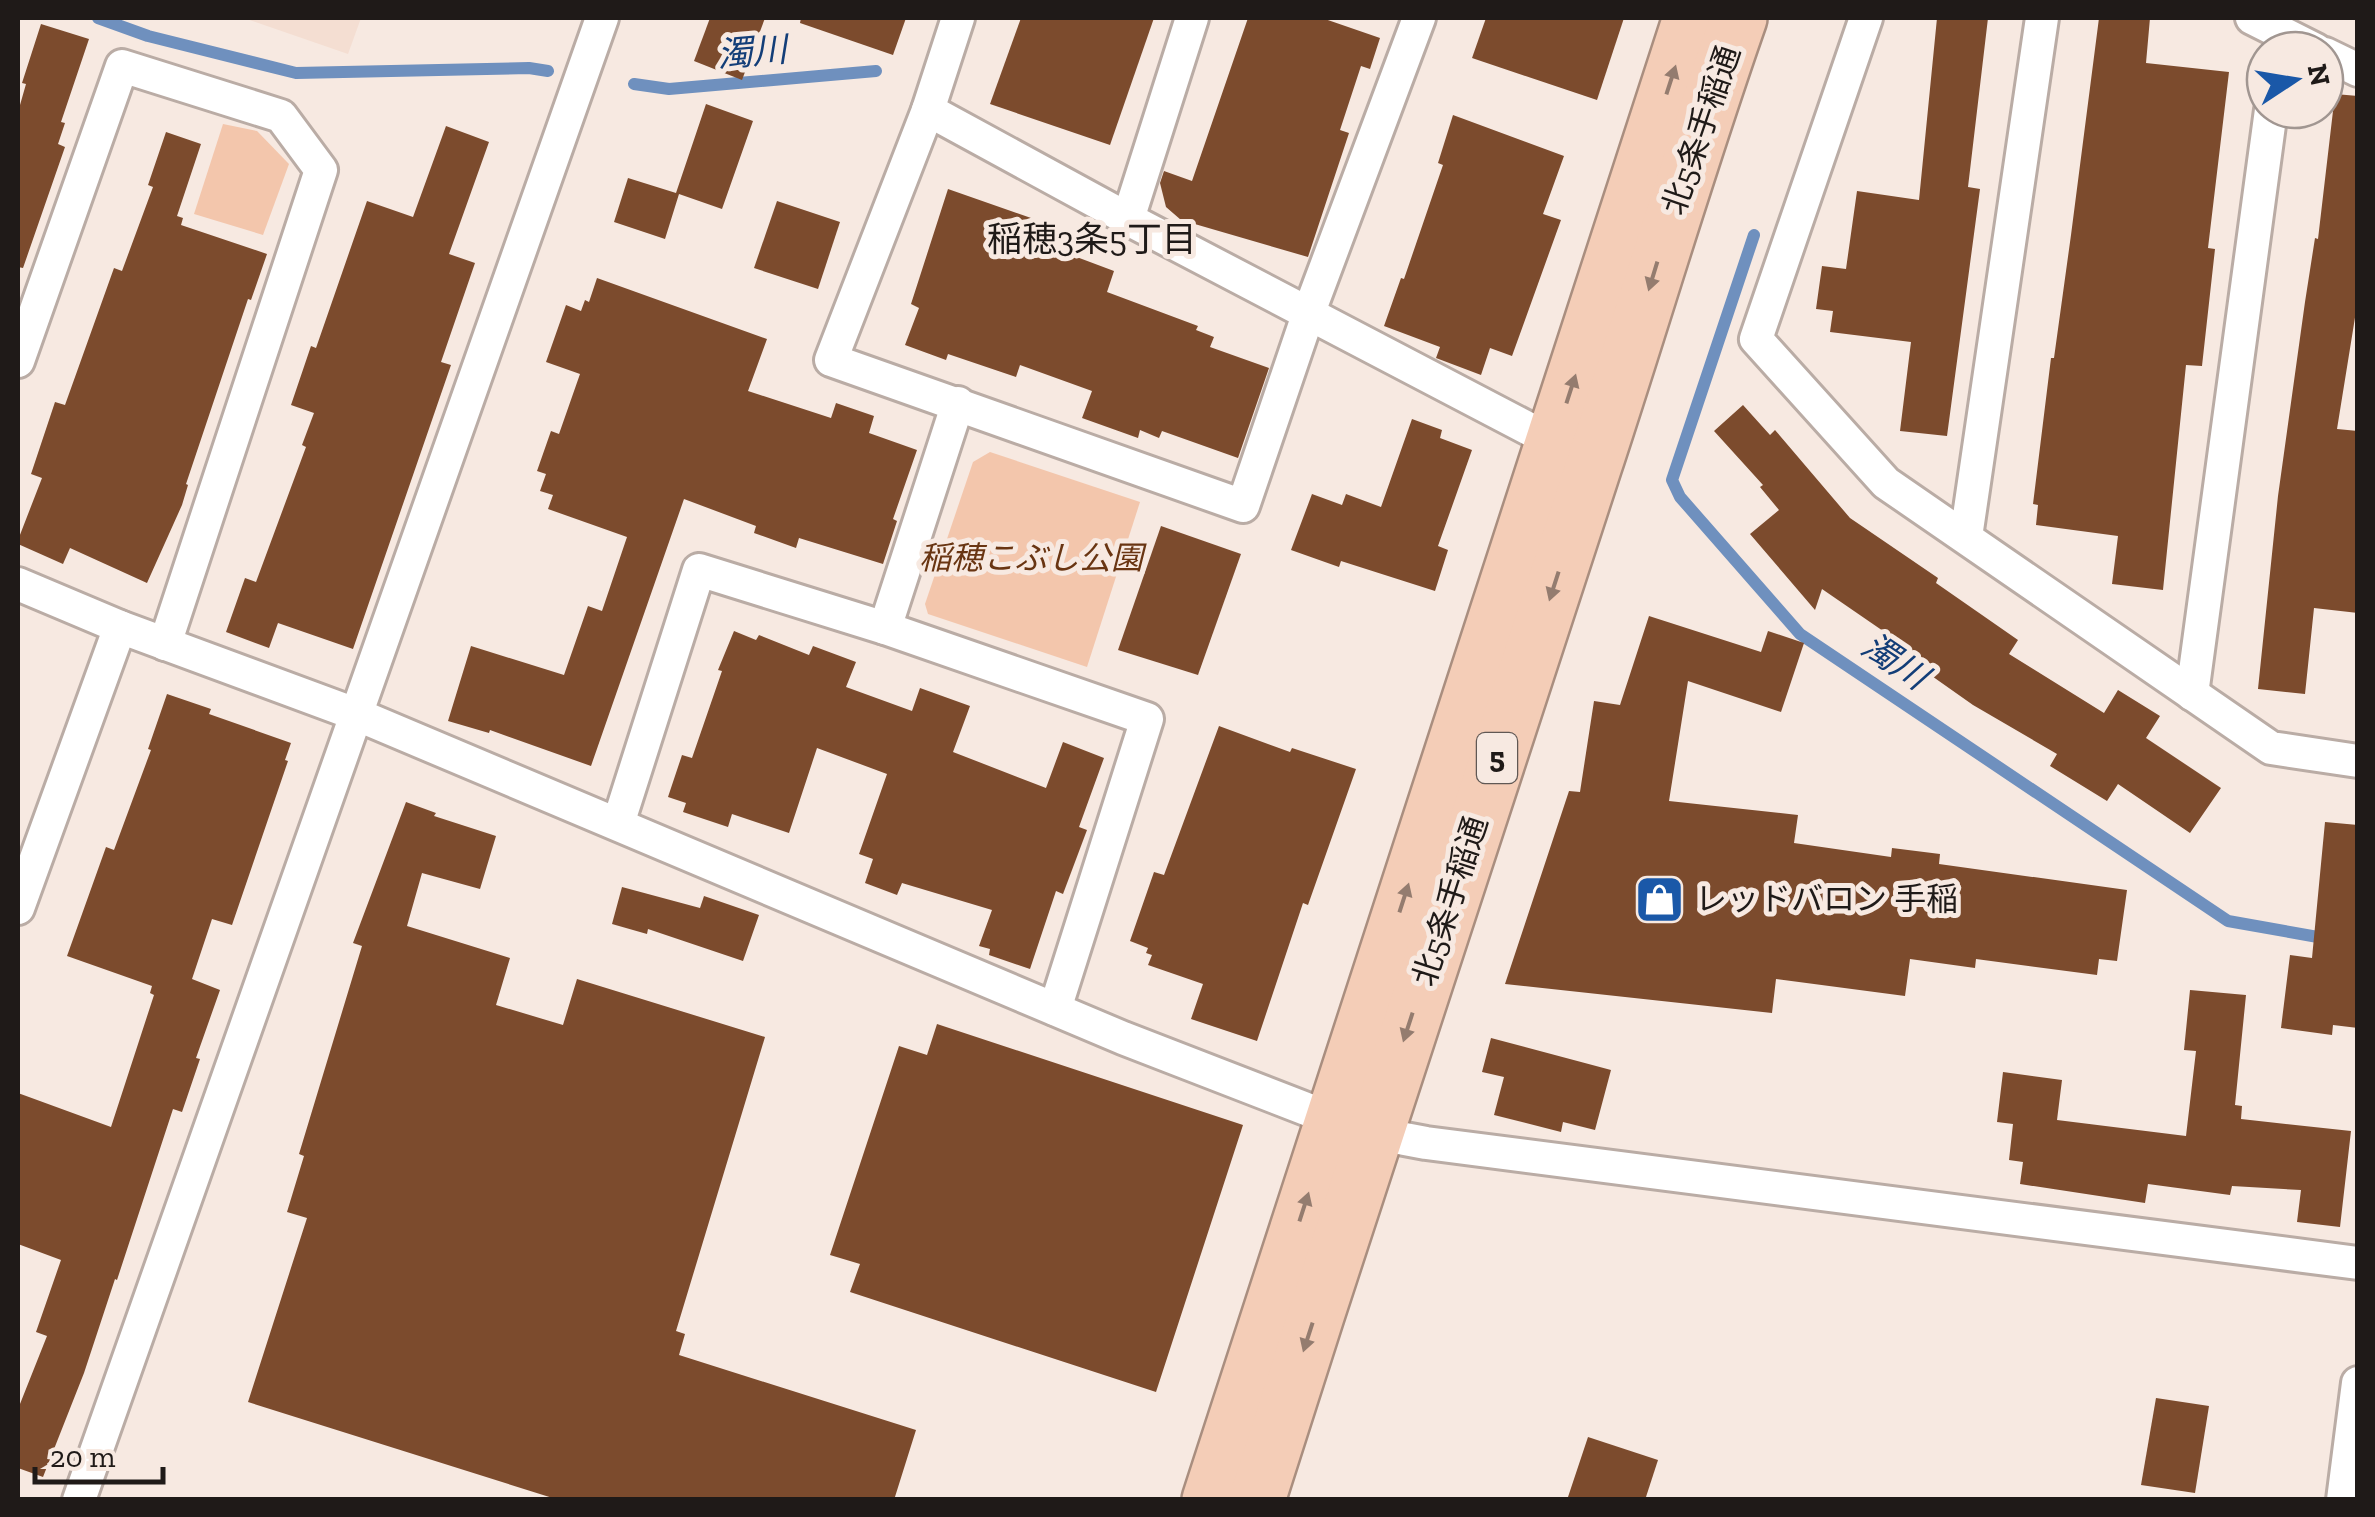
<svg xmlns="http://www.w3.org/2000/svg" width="2375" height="1517" viewBox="0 0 2375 1517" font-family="'Zilla Slab','Noto Sans JP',serif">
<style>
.built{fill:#f4ded2}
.green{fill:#f3c6ac}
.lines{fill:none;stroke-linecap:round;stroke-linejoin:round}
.stream{stroke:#6f90be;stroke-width:12}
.building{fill:#7c4b2d}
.street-casing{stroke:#baaca5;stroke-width:38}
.highway-casing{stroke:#a98e7f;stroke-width:60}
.street{stroke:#fff;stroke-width:32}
.highway{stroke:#f4cdb7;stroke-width:55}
.oneway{fill:#947c6f}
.labels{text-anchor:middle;stroke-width:10;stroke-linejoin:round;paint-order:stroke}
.shield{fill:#f7e9e1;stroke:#605854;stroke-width:2.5}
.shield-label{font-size:30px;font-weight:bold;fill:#1f1a18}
.street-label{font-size:32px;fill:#1f1a18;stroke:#f7e9e1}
.park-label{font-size:32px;font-style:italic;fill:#693512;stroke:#f7e9e1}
.poi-label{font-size:32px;fill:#1f1a18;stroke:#f7e9e1;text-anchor:start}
.water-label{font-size:35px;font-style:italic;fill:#133e78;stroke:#f7e9e1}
.neighbourhood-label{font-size:35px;fill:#1f1a18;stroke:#f7e9e1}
</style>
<rect width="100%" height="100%" fill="#f7e9e1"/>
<!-- built -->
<path class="built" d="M244,18H361L348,54Z"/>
<!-- green -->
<g class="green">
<path d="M223,124L257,131L289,164L263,235L194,214Z"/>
<path d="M990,452L1140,502L1087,667L928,614L925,604L973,462Z"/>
</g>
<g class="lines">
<!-- stream -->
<g class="stream">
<path d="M98,18L148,36L296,73L529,68L548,71"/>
<path d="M634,84L669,89L876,71"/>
<path d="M1754,235L1672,480L1680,497L1800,634L2228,921L2329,939"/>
</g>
</g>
<!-- building -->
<g class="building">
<path d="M710,18H765L742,80L694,61Z"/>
<path d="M801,18H906L893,55L800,23Z"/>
<path d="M1021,18H1154L1110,145L990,104Z"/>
<path d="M1248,18H1322L1380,38L1370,69L1361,66L1340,130L1349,133L1308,257L1181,220L1166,207L1160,183L1164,171L1192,181Z"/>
<path d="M1486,18H1624L1597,100L1472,58Z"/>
<path d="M1937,18H1988L1968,187L1980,189L1947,436L1900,431L1911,342L1830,332L1833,311L1816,309L1822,266L1846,269L1857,191L1919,200Z"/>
<path d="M2099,18H2150L2146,63L2229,72L2208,248L2215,249L2202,366L2186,365L2163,590L2112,584L2118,536L2036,525L2038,505L2033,504L2051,358H2054L2071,235Z"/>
<path d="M41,24L89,39L61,122L65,123L58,144L65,147L23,268L18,267V112L26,84L22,83Z"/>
<path d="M2335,94L2358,96V299L2337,429L2358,431V613L2314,608L2305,694L2258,689L2278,496L2305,302L2315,238L2318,239Z"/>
<path d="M706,104L753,121L722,209L679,194L665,239L614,222L628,178L676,193Z"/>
<path d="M1453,115L1564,156L1543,214L1561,220L1512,356L1490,348L1481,375L1436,358L1440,347L1384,326L1401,278L1404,279L1443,165L1438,163Z"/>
<path d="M446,126L489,142L449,254L475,263L441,362L451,365L353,649L278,623L269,648L226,632L245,578L256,582L306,447L302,445L314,413L291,405L311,346L316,348L367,201L413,217Z"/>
<path d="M166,132L201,144L177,216L183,218L181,225L267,254L251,300L248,299L186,484L188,485L182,505L147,583L70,548L63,564L18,544V540L42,478L31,474L55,402L65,405L114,268L122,271L153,187L148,185Z"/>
<path d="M948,189L1057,227L1050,247L1114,271L1107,292L1198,326L1196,330L1214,337L1210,347L1269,368L1238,458L1162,431L1159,438L1140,430L1138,438L1082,418L1092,391L1020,365L1016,377L948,354L946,360L905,345L919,308L911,304Z"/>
<path d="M777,201L840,222L818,289L754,268Z"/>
<path d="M597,278L767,339L748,391L831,418L836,403L874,416L869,433L917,450L893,519L897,521L883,564L799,538L796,548L754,533L756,526L684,499L591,766L490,730L489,733L448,721L471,646L564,675L588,606L602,611L627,537L548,509L553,495L540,491L546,474L537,471L551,431L559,434L580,374L546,362L566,305L581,311L585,300L589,302Z"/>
<path d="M1743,405L1770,435L1775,430L1850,518L1938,578L1936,583L2018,640L2009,654L2104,713L2118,690L2160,716L2146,738L2221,788L2190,833L2118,784L2107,801L2050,766L2057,754L1973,705L1929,674L1934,666L1822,589L1815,610L1750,534L1779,510L1760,487L1763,485L1714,431Z"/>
<path d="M1412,419L1442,430L1440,438L1472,450L1438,546L1448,550L1435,591L1341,561L1339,567L1291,550L1312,494L1342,505L1346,494L1381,507Z"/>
<path d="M1161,526L1241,554L1198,675L1118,650Z"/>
<path d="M1649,616L1761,652L1768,631L1804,643L1781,712L1688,681L1669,801L1798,815L1794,843L1891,857L1892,848L1940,854L1939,864L2127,890L2117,961L2099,959L2097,975L1976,959L1975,968L1910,959L1905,996L1776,979L1772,1013L1505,984L1569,791L1580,792L1594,701L1620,705Z"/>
<path d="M734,631L756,640L759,635L809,655L813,646L856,662L846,687L912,711L920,688L970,706L953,752L1046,788L1063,742L1104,758L1079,827L1087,830L1063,894L1056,891L1030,969L989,955L990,949L979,946L992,910L902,883L897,895L865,883L873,859L859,854L887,774L817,748L789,833L732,814L728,827L683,812L686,803L668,797L682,755L692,758L722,671L718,670Z"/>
<path d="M167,694L211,709L209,714L291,743L285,760L288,761L232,925L212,919L192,979L220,990L196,1058L200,1059L182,1112L173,1109L117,1280L115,1279L84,1373L43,1477L18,1468V1409L47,1336L36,1332L61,1260L18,1244V1093L111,1127L154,995L150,993L152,986L67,956L106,847L114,850L151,750L148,749Z"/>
<path d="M1219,726L1290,752L1292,748L1356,769L1308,905L1303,903L1257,1041L1191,1019L1203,984L1148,965L1152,955L1146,953L1148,948L1130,941L1154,872L1164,875Z"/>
<path d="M406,802L436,813L434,816L496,836L480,889L422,873L407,926L510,958L496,1005L563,1025L577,979L765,1037L676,1331L685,1334L679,1355L916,1430L894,1500H559L248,1402L307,1218L287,1212L304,1156L299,1154L362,946L353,943Z"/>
<path d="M2325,822L2358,825V1028L2333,1025L2332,1035L2281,1028L2290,955L2312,958Z"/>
<path d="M622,887L700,908L704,896L759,915L743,961L648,929L647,934L612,924Z"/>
<path d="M2190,990L2246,995L2235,1105L2242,1106L2241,1119L2351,1131L2340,1227L2297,1222L2301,1190L2232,1186L2230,1195L2148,1184L2145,1203L2020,1184L2023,1162L2009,1160L2013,1124L1997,1122L2003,1072L2062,1080L2057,1120L2186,1136L2196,1051L2184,1050Z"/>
<path d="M937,1024L1243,1125L1156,1392L850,1292L860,1264L830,1255L899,1046L927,1055Z"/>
<path d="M1491,1038L1611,1070L1595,1130L1563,1122L1561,1132L1494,1115L1504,1077L1482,1072Z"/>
<path d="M2156,1398L2209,1406L2195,1493L2141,1485Z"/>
<path d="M1588,1437L1658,1460L1645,1500H1567Z"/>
</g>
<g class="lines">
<defs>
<g id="street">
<path d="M958,18L928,110L831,360L1243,506L1309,312L1419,18"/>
<path d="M1866,18L1756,339L1886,483L2271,748L2358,761"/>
<path d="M2252,18L2316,50"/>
<path d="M2325,54L2358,70"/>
<path d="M928,110L1128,219L1554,442"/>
<path d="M1128,219L1192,18"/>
<path d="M18,361L122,66L281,116L321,170L165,644"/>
<path d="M1966,537L2042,18"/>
<path d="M18,584L120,627L358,715L1123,1038L1332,1119L1373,1133L1426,1143L2358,1263"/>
<path d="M885,628L958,403"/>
<path d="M2192,694L2271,110"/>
<path d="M618,824L699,570L885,628L1147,719L1055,1009"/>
<path d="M18,908L120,627"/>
<path d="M79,1500L602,18"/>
<path d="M2343,1500L2358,1383"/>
</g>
<g id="highway">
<path d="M1210,1500L1691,18"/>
<path d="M1257,1500C1367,1154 1481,809 1594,465C1643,316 1687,166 1739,18"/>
</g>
</defs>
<!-- street casing -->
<use href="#street" class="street-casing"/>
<!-- highway casing -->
<use href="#highway" class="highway-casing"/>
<!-- street -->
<use href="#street" class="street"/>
<!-- highway -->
<use href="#highway" class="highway"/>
</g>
<!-- one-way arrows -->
<defs><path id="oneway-solid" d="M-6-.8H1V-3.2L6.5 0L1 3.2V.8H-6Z" transform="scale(2.5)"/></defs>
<g class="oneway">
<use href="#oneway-solid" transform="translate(1671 80) rotate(-72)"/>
<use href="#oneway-solid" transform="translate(1653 276) rotate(107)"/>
<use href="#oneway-solid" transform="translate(1571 389) rotate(-72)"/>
<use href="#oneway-solid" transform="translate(1554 586) rotate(108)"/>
<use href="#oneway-solid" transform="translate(1404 898) rotate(-72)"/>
<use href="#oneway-solid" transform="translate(1408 1027) rotate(108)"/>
<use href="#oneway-solid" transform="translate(1304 1207) rotate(-72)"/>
<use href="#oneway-solid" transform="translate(1308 1337) rotate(108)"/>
</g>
<!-- icons -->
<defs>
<symbol id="shop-square" viewBox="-11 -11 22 22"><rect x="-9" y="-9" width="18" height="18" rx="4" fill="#1a58a8" stroke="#f7e9e1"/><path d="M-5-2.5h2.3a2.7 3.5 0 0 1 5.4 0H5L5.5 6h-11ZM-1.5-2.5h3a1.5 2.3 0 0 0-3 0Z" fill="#fff"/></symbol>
</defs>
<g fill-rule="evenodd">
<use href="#shop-square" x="1632" y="872" width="55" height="55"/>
</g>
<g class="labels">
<!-- shield labels -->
<rect class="shield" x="1477" y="733" width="40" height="50" rx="8"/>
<g class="shield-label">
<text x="1497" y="768">5</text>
</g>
<!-- street labels -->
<g class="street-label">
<text transform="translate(1701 130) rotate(-71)" y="11">北5条手稲通</text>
<text transform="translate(1450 901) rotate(-72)" y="11">北5条手稲通</text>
</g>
<!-- park labels -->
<g class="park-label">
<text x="1031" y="569">稲穂こぶし公園</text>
</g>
<!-- poi labels -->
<g class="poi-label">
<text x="1695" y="910">レッドバロン 手稲</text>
</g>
<!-- water labels -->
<g class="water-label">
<text transform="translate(752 52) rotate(-5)" y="12">濁川</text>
<text transform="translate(1895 661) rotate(34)" y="12">濁川</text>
</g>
<!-- neighbourhood labels -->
<g class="neighbourhood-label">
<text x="1092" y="251">稲穂3条5丁目</text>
</g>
</g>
<!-- border -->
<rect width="2375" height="1517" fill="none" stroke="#1f1a18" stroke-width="40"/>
<!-- north arrow -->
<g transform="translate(2295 80) rotate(78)"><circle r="48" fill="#f7e9e1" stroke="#a19691" stroke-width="2.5"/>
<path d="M0-8L18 38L0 25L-18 38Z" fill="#1a58a8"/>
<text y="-15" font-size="28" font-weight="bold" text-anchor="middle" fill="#1f1a18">N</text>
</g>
<!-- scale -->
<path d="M35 1467v15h128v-15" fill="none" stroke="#1f1a18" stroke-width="5"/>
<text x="50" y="1467" font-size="30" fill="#1f1a18" stroke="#f7e9e1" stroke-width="8" paint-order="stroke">20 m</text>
</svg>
